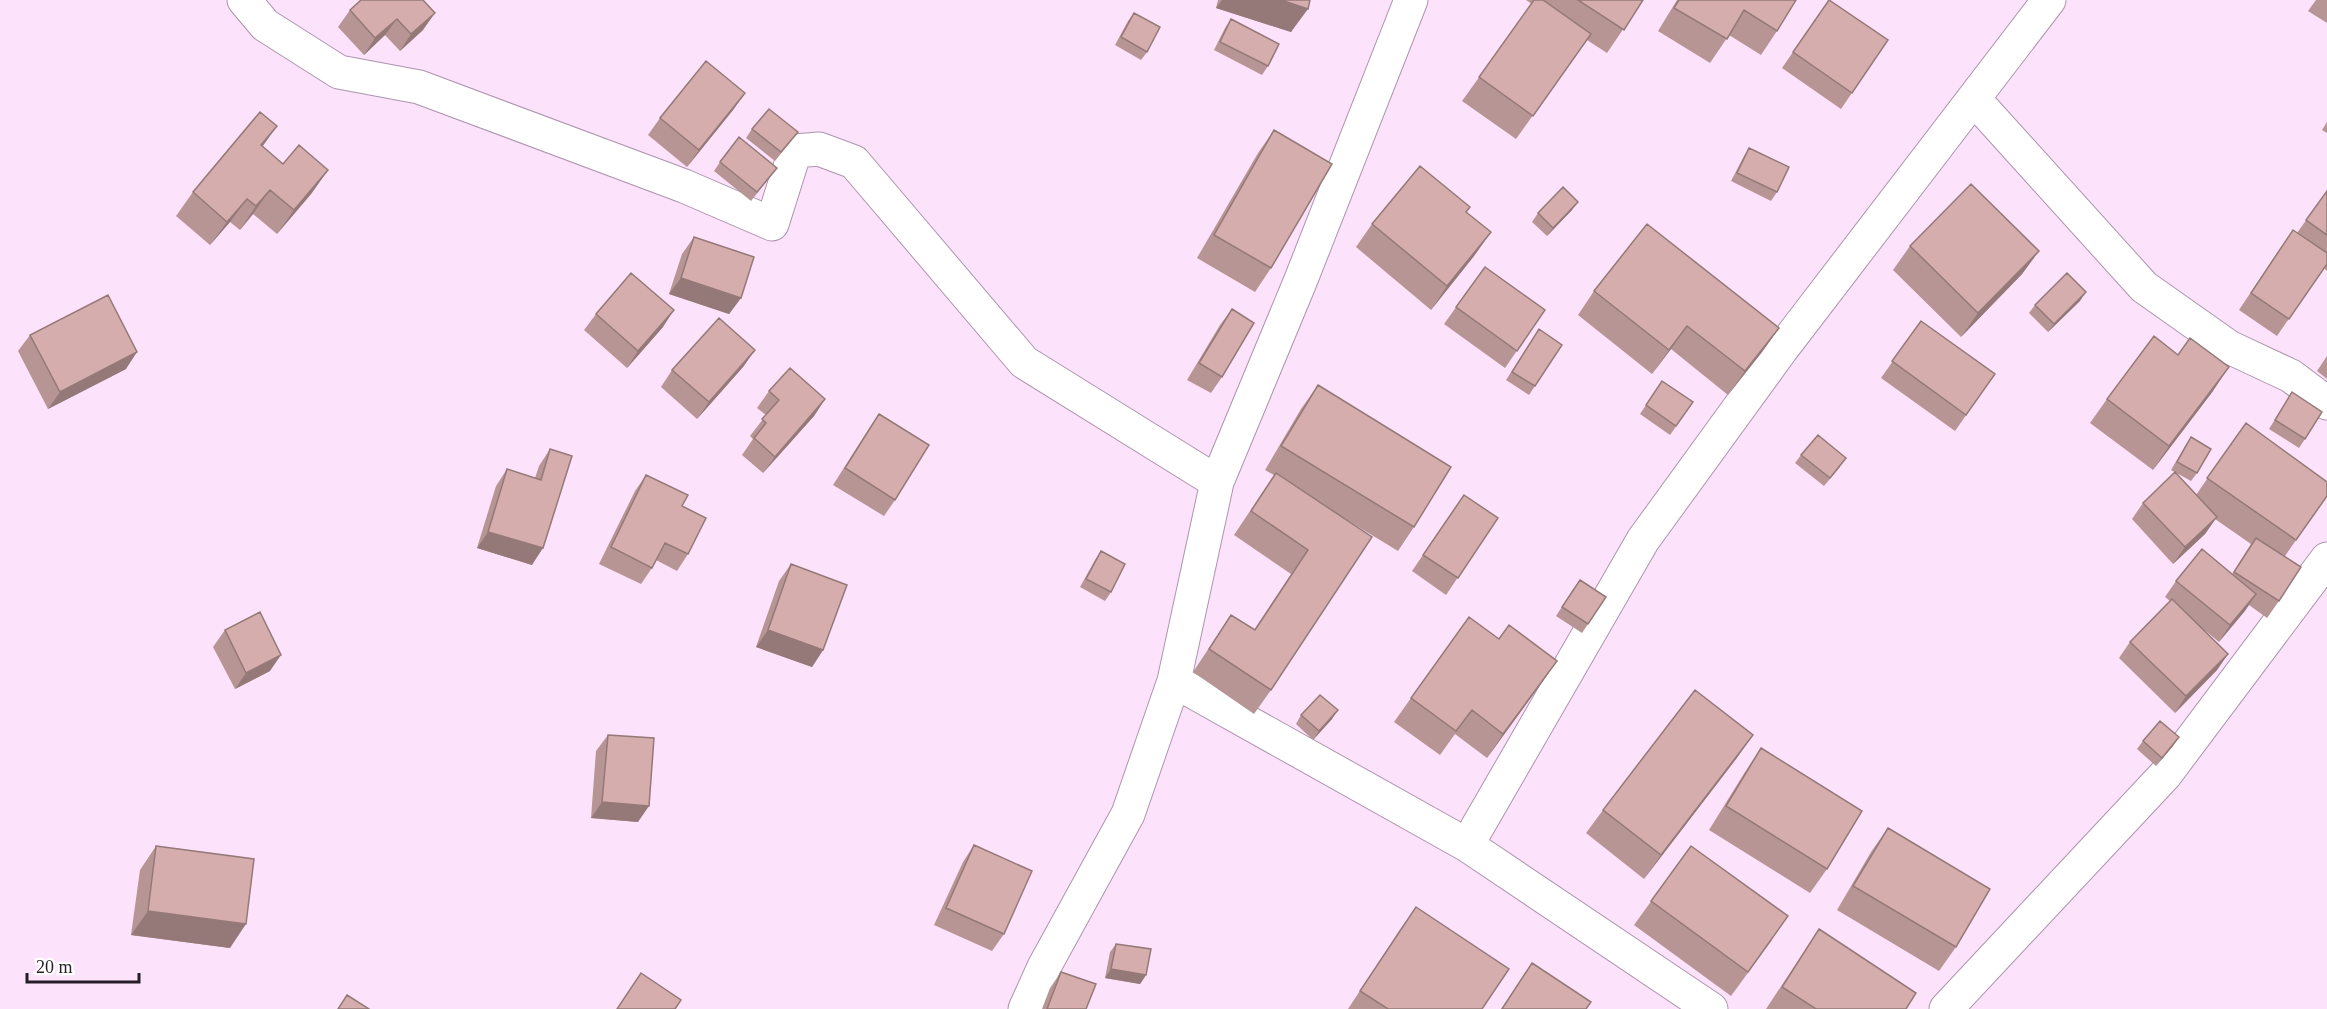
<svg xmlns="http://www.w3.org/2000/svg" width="2327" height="1009" viewBox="0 0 2327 1009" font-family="Georgia,serif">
	<rect width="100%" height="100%" fill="#fde2fc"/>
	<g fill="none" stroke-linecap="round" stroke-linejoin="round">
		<defs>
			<path id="minor" d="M244,0L265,25L339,72L419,87L684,186L772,224L795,151L819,149L854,162L1024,362L1217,482
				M1974,99L2144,287L2229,347L2291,376L2327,403
				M1174,681L1467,845L1711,1009
				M1467,845L1643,540L1781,350L2049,0
				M1025,1009L1044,967L1128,814L1174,681L1217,482L1300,282L1411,0
				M1946,1009L2165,775L2327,559"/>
		</defs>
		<use href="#minor" stroke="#ad94ad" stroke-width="35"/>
		<use href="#minor" stroke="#fff" stroke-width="33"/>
	</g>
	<path fill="#b69594" d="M361,0L423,30L400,51L385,35L364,55L338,27L350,10Z
		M1218,0H1310L1291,32L1216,8Z
		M1526,0H1643L1607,53L1587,40L1516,139L1462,101L1532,4Z
		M1677,0H1796L1777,31L1761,55L1729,35L1710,63L1658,31Z
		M1829,0L1888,40L1841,109L1782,68Z
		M2316,0H2327V23L2308,11Z
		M1134,13L1147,52L1141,60L1115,45L1128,21Z
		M1231,19L1268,66L1262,75L1214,50L1225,28Z
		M745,93L733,110L687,167L648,135L660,118Z
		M2327,122V133L2322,130Z
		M752,129L792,140L775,161L746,138Z
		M1274,130L1271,268L1255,292L1197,258L1258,153Z
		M262,147L283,164L328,170L311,194L277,234L253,214L240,230L230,222L210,245L176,216L193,192Z
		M1749,148L1777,192L1771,201L1731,181L1744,156Z
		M720,162L777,168L751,201L714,171Z
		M2327,191V271L2324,268L2277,336L2239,310L2281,247L2297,233Z
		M1572,210L1547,236L1532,222L1538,213Z
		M1466,212L1491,232L1474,256L1431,310L1356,247L1372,224Z
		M694,237L741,298L729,314L669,294L682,254Z
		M1910,246L2039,251L2022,274L1961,337L1893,270Z
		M1485,267L1545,310L1505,368L1444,324Z
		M1594,291L1779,328L1762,352L1728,395L1671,349L1652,374L1578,315Z
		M2080,301L2048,332L2029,313L2035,305Z
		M1232,309L1222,377L1211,393L1187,380L1220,325Z
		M596,314L663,327L627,368L584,330Z
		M1921,321L1995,374L1955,431L1881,378Z
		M1539,329L1535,386L1529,395L1506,380Z
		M30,335L126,369L48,409L18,351Z
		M755,350L743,367L697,419L661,387L672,370Z
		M2327,356V379L2317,371Z
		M1662,381L1693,402L1670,435L1640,414Z
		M1318,385L1414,527L1398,551L1334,512L1271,690L1254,714L1193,672L1231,615L1254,630L1291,574L1234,535L1274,475L1265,470L1301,409Z
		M769,391L825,399L814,416L763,473L742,455L753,439L750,436L766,415L757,408Z
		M2213,391L2153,470L2090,423L2107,399Z
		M2292,392L2305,439L2299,448L2269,429Z
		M879,414L895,500L884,516L833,485L868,430Z
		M2246,423L2327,496L2285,556L2279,601L2267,618L2249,605L2219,642L2202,628L2228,654L2217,670L2175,713L2119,658L2130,642L2170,601L2165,597L2176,581L2232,574L2251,544L2215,519L2205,534L2173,564L2132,519L2143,503L2196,495Z
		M2191,437L2197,473L2191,481L2171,470L2185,446Z
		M550,449L532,565L477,548L496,486L507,469L535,478L539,466Z
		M1801,455L1840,467L1824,486L1795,463Z
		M646,475L682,506L688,554L677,571L656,560L652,568L641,584L599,564L635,491Z
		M1464,495L1498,518L1446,595L1412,571Z
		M1101,551L1111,592L1105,601L1080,587L1095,560Z
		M791,564L823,650L812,667L756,647L779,581Z
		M1574,588L1606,597L1582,633L1556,616Z
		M225,630L270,671L235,689L213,647Z
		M1499,639L1557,661L1487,758L1455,734L1440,755L1394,722L1411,698Z
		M1301,715L1332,719L1313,740L1296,724Z
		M608,735L638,822L591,818L596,751Z
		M1753,735L1736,759L1644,879L1586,833L1603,810Z
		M2143,741L2173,746L2156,766L2137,749Z
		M1761,748L1827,869L1810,893L1709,830L1745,772Z
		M1888,828L1956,947L1939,971L1837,910L1871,852Z
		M974,845L1004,934L992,951L934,925L963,862Z
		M156,846L230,948L131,935L140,870Z
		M1691,846L1772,940L1731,996L1634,925Z
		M1416,907L1482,1009H1348L1399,931Z
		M1819,929L1906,1009H1766Z
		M1116,944L1146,975L1140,984L1105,978L1110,952Z
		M1532,963L1586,1009H1501Z
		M1061,972L1086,1009H1042L1050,988Z"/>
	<path fill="#947978" d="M1222,0H1281L1308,9L1291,32L1216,8Z
		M435,13L423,30L400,51L411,34Z
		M397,19L385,35L364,55L375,38Z
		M745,93L733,110L687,167L699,150Z
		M277,126L260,150L261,145Z
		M328,170L311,194L277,234L294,210Z
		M270,190L253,214L240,230L256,206Z
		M247,199L230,222L210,245L227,222Z
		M1578,202L1572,210L1547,236L1553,228Z
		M1491,232L1474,256L1431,310L1447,286Z
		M2039,251L2022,274L1961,337L1978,313Z
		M681,278L741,298L729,314L669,294Z
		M2086,292L2080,301L2048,332L2054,324Z
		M674,310L663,327L627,368L638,351Z
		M1687,326L1671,349L1652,374L1669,350Z
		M1779,328L1762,352L1728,395L1745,371Z
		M755,350L743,367L697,419L709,402Z
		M137,352L126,369L48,409L60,392Z
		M2229,367L2213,391L2153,470L2169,446Z
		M825,399L814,416L763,473L775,457Z
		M2217,517L2205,534L2173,564L2185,547Z
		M488,532L543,548L532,565L477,548Z
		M2256,594L2245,611L2219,642L2230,625Z
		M768,630L823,650L812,667L756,647Z
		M2228,654L2217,670L2175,713L2186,696Z
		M281,655L270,671L235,689L246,673Z
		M1557,661L1541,684L1487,758L1503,734Z
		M1338,710L1332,719L1313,740L1319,731Z
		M1753,735L1736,759L1644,879L1661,855Z
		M2179,737L2173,746L2156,766L2162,758Z
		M602,802L649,806L638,822L591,818Z
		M148,911L246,924L230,948L131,935Z
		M1111,969L1146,975L1140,984L1105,978Z"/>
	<path fill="#d4adac" stroke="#947978" stroke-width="1.5" d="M361,0H423L435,13L411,34L397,19L375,38L350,10Z
		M1281,0H1310L1308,9Z
		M1534,0H1543L1591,34L1533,116L1479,77Z
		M1578,0H1643L1624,30Z
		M1679,0H1796L1777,31L1744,10L1727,39L1674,8Z
		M1829,0L1888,40L1852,93L1793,52Z
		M1134,13L1160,27L1147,52L1121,37Z
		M1231,19L1279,44L1268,66L1220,42Z
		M706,61L745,93L699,150L660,118Z
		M769,109L798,132L781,152L752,129Z
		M260,112L277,126L261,145L283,164L299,145L328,170L294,210L270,190L256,206L247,199L227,222L193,192Z
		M1274,130L1332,164L1271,268L1214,235Z
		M739,137L777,168L757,192L720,162Z
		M1749,148L1789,167L1777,192L1737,173Z
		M1420,166L1470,207L1466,212L1491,232L1447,286L1372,224Z
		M1971,184L2039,251L1978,313L1910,246Z
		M1563,187L1578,202L1553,228L1538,213Z
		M2327,191V235L2306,220Z
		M1647,224L1779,328L1745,371L1687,326L1669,350L1594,291Z
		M2293,230L2327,253V264L2289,319L2251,293Z
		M694,237L754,257L741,298L681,278Z
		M1485,267L1545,310L1517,351L1456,307Z
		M631,273L674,310L638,351L596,314Z
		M2067,273L2086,292L2054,324L2035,305Z
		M108,295L137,352L60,392L30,335Z
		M1232,309L1254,323L1222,377L1199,363Z
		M719,318L755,350L709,402L672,370Z
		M1921,321L1995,374L1966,415L1892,361Z
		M1539,329L1562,345L1535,386L1512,372Z
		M2154,336L2178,355L2190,338L2229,367L2169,446L2107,399Z
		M790,368L825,399L775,457L754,438L766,423L762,419L779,400L769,391Z
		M1662,381L1693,402L1676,426L1646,405Z
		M1318,385L1451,467L1414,527L1281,446Z
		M2292,392L2322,412L2305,439L2275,420Z
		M879,414L929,445L895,500L845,468Z
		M2246,423L2327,482V496L2296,540L2207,478Z
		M1818,435L1846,458L1830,478L1801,455Z
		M2191,437L2211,449L2197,473L2177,462Z
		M550,449L572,456L543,548L488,532L507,469L541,480Z
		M2175,472L2217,517L2185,547L2143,503Z
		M1276,473L1372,537L1271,690L1209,649L1231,615L1255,630L1308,550L1251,511Z
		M646,475L688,495L682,506L706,518L688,554L665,543L652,568L611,547Z
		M1464,495L1498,518L1458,578L1423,555Z
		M2256,538L2301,567L2279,601L2234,572Z
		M2202,549L2256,594L2230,625L2176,581Z
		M1101,551L1125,564L1111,592L1086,579Z
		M791,564L847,585L823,650L768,630Z
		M1580,580L1606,597L1588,624L1562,607Z
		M2172,599L2228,654L2186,696L2130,642Z
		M260,612L281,655L246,673L225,630Z
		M1469,617L1499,639L1509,625L1557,661L1503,734L1472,710L1456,731L1411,698Z
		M1695,690L1753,735L1661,855L1603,810Z
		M1320,695L1338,710L1319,731L1301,715Z
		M2160,721L2179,737L2162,758L2143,741Z
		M608,735L654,738L649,806L602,802Z
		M1761,748L1862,811L1827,869L1726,806Z
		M1888,828L1990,889L1956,947L1853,886Z
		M974,845L1032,871L1004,934L946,908Z
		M156,846L254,859L246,924L148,911Z
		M1691,846L1788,916L1748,972L1651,901Z
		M1416,907L1509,969L1482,1009H1388L1360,991Z
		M1819,929L1916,993L1906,1009H1816L1782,987Z
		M1116,944L1151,949L1146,975L1111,969Z
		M1532,963L1591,1002L1586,1009H1502Z
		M1061,972L1096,984L1086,1009H1047Z
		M641,973L681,1000L675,1009H617Z
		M347,995L369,1009H338Z"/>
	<path d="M27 973v9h112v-9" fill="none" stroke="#271d26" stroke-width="3"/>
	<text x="36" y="973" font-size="18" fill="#271d26" stroke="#ffffff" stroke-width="4.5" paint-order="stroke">20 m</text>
</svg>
